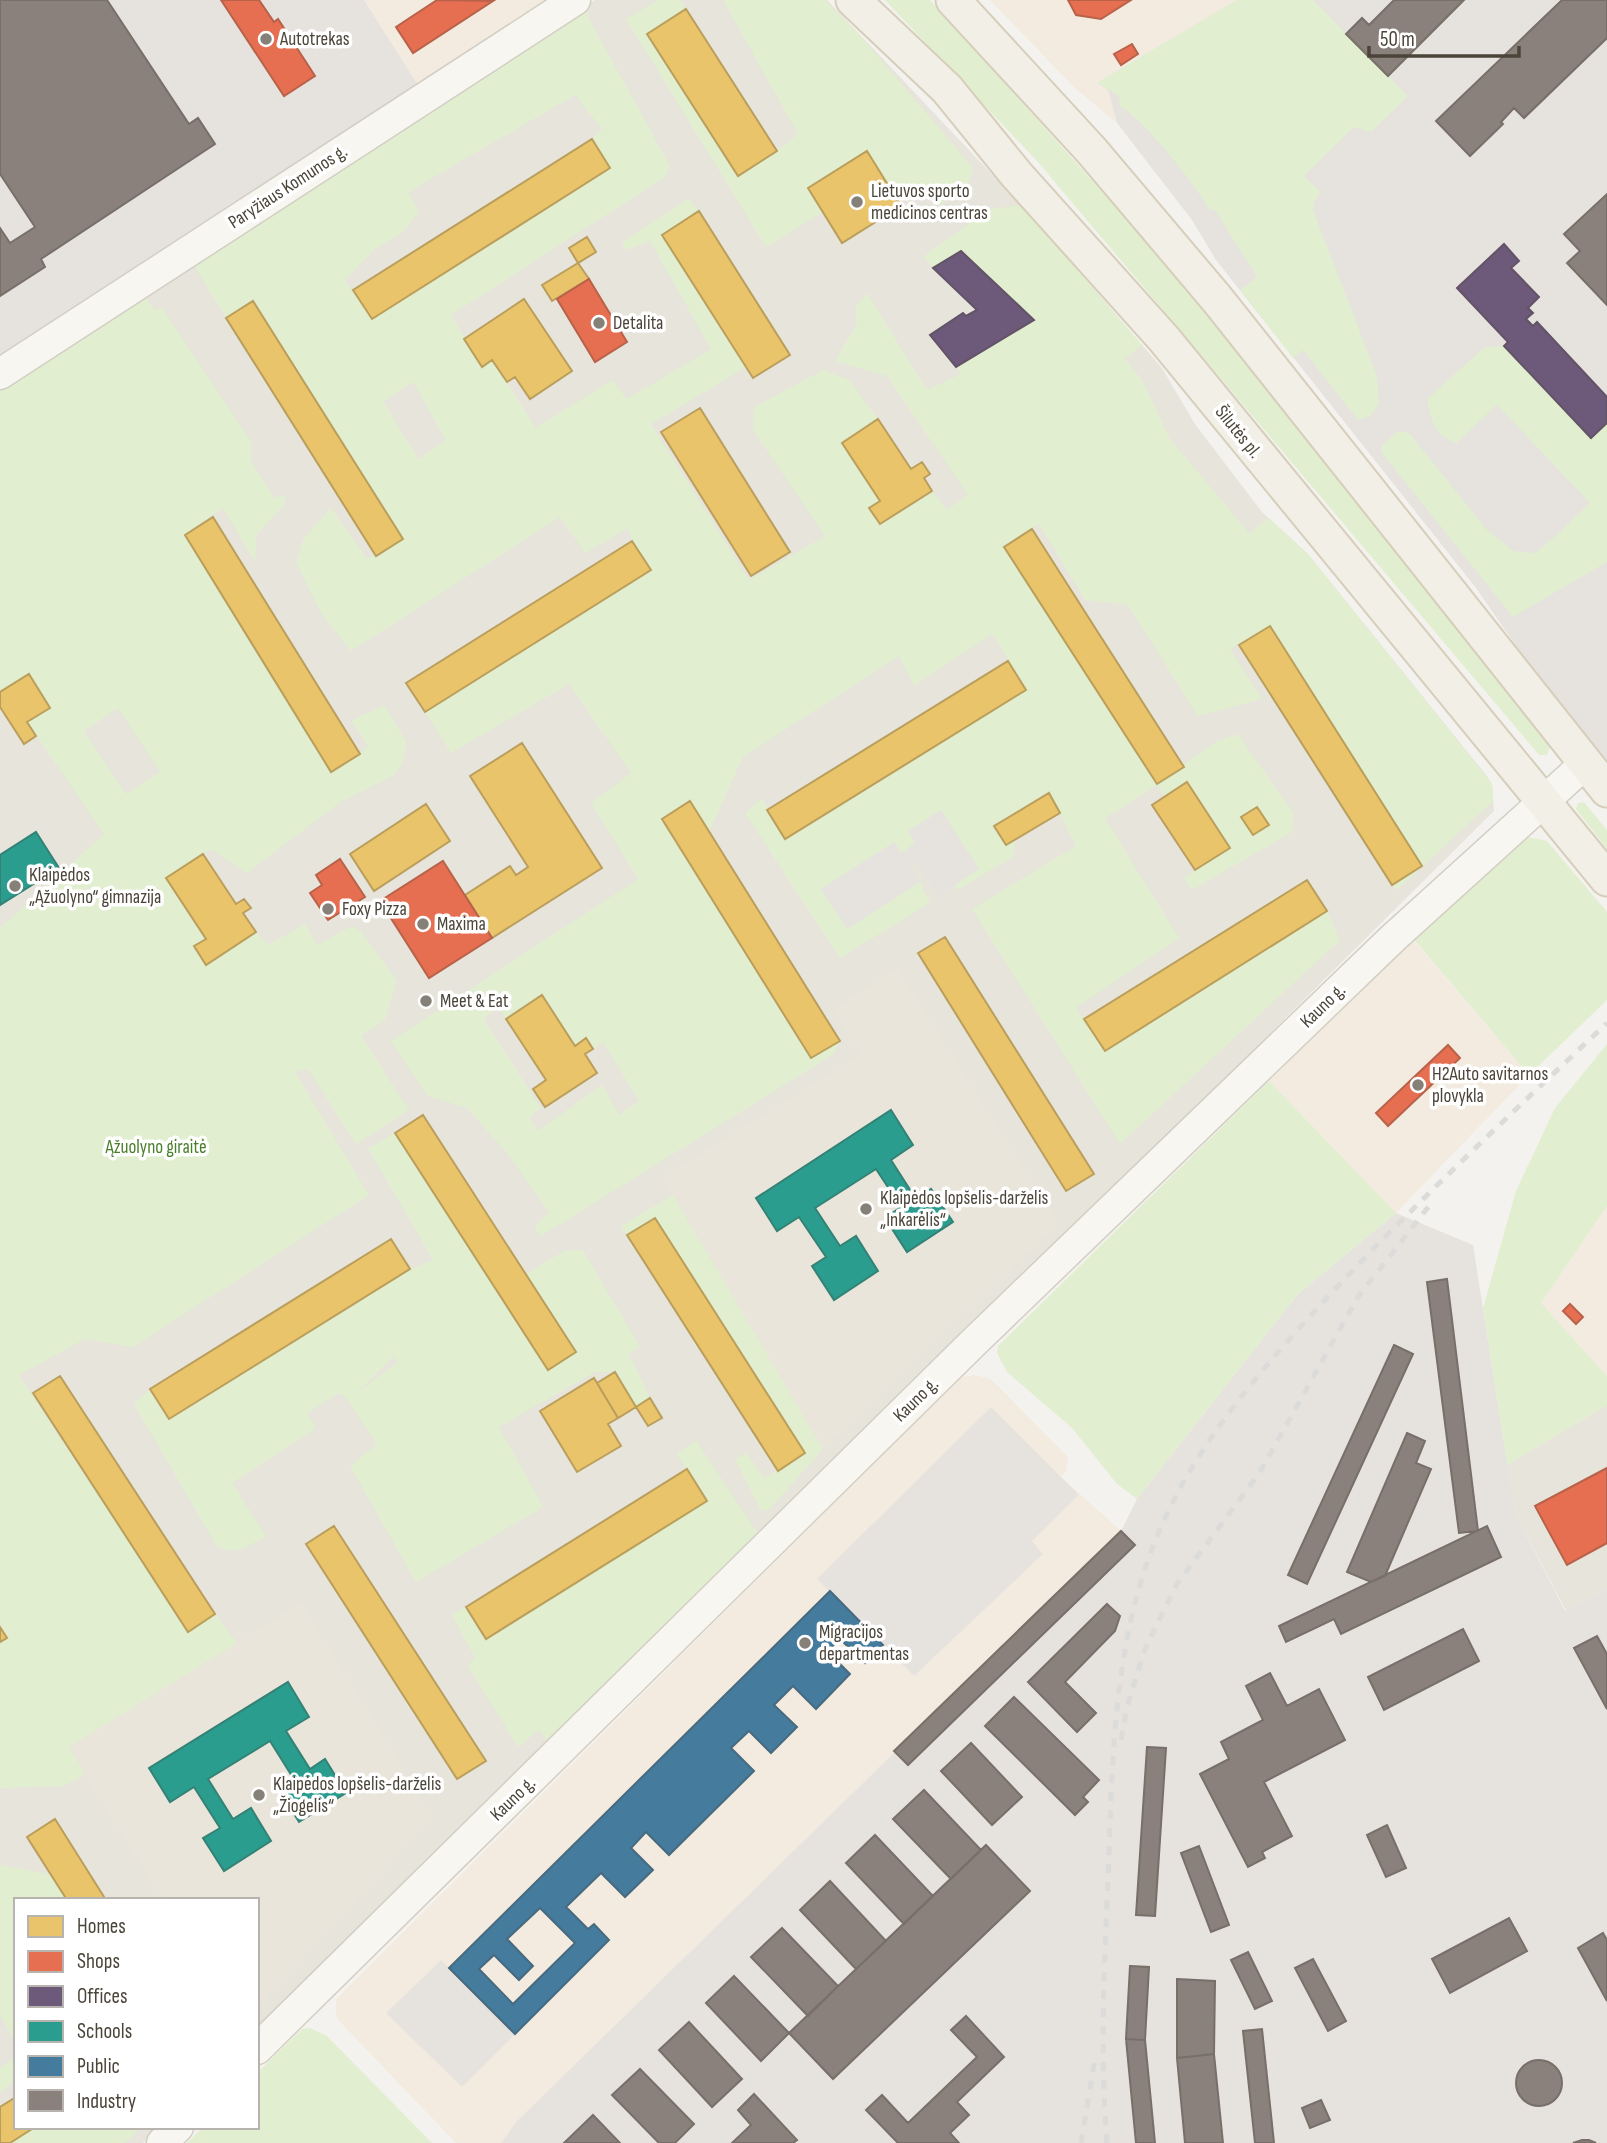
<svg xmlns="http://www.w3.org/2000/svg" width="1607" height="2143" viewBox="0 0 1607 2143" font-family="'Sofia Sans Condensed',sans-serif">
	<rect width="100%" height="100%" fill="#f4f2ee"/>
	<path fill="#e7e4dc" d="M595,0H827L1021,205L1162,368L1195,424L1262,512L1308,554L1486,775L1492,784L1494,811L783,1517L257,2031V1900H16V2127H159L143,2143H0V387Z
		M1607,1405V1589L1566,1611L1515,1513L1507,1465Z"/>
	<path fill="#f3ebdf" d="M364,0H556L420,88Z
		M990,0H1237L1097,83L1108,90L1117,123L1075,88Z
		M1411,937L1529,1075L1396,1213L1269,1081Z
		M1607,1206V1376L1541,1303Z
		M975,1375L991,1379L1068,1457L1067,1470L1061,1477L1121,1531L516,2122L501,2143H456L339,2021L336,2016V1999L961,1377Z"/>
	<path fill="#e6e2de" d="M0,0H364L420,88L0,362Z
		M1237,0H1607V773L1588,750L1476,588L1216,260L1192,220L1117,123L1108,90L1097,83Z
		M1396,1213L1473,1245L1515,1513L1565,1611L1607,1589V2143H501L516,2122L1121,1531L1137,1499L1297,1295Z"/>
	<path fill="#eae5da" d="M897,968L1058,1223L823,1449L663,1177L860,1055L834,1009Z
		M301,1603L433,1816L257,2008V1900H163L68,1747Z"/>
	<path fill="#e1eecf" fill-rule="evenodd" d="M658,0H680L686,9L647,34L738,176L777,151L798,134L723,0H825L858,33L973,168L969,182L939,206L916,186L895,197L866,151L808,188L823,212L766,247L626,19Z
		M885,0H930L1210,312L1550,747L1547,755H1539L1037,161Z
		M1237,0H1313L1408,96L1371,132L1354,127L1304,176L1321,192L1314,202L1313,210L1377,376L1379,404L1370,416L1358,420L1303,350L1293,358L1240,290L1257,277L1215,210H1210C1191,180 1148,124 1120,106L1119,96L1097,83Z
		M586,5L589,19L670,166L665,177L451,315L482,366L492,360L536,428L612,380L627,399L711,349L650,241L626,250L622,242L689,199L699,211L662,235L746,367L651,424L749,580L825,536L753,430L754,407L823,370L849,380L878,419L842,443L880,501L869,508L880,524L932,491L947,510L968,495L887,376L835,361L857,324L855,308L867,293L927,390L961,374L956,367L1034,320L961,251L933,268L924,256L989,209L1021,205L1142,345L1125,359L1142,380L1170,439L1249,533L1269,518L1308,554L1492,784L1493,801L1397,890L1392,885L1422,866L1270,626L1230,649L1262,699L1198,716L1128,605L1085,600L1039,524L1005,546L1156,784L1217,741L1238,734L1293,813L1292,832L1192,890L1184,878L1229,847L1165,797L1157,785L1105,818L1179,938L1076,1008L1104,1051L1327,911L1340,940L1120,1144L972,909L1076,846L1049,793L994,825L1006,845L1016,839L1014,856L958,890L955,885L979,869L908,831L916,843L901,853L894,842L847,929L920,882L930,903L840,958L745,813L762,798L785,838L1026,690L993,634L914,685L899,656L743,757L709,832L690,801L662,819L811,1058L840,1041L834,1054L541,1236L534,1227L549,1212L507,1153L467,1108L428,1096L391,1041L638,879L591,803L631,773L569,684L451,753L425,712L651,570L632,541L628,528L585,553L560,517L351,651L321,613L296,562L304,538L331,508L367,559L403,538L253,301L226,318L192,262ZM575,95L602,129L592,139L610,168L372,319L345,280L376,248L403,232L419,212L408,192ZM413,382L446,440L418,459L383,401ZM542,995L575,1046L586,1039L593,1049L603,1042L639,1101L619,1115L602,1085L538,1131L529,1117L541,1108L484,1020L497,1005L506,1019Z
		M143,294L155,311L161,307L251,441V461L274,498L285,495L284,505L257,534L255,562L223,508L185,535L331,772L360,754L368,745L351,721L384,705L407,743L402,765L392,776L342,801L247,873L211,849L166,878L206,939L194,946L206,965L256,932L268,945L305,924L317,945L352,926L361,931L397,981L385,1020L361,1036L409,1110L356,1144L308,1069L295,1072L369,1195L133,1347L85,1339L19,1375L188,1631L215,1614L237,1643L69,1747L85,1774L64,1786L0,1788V1642L6,1638L0,1627V928L104,834L27,722L50,707L29,674L0,692V387ZM118,708L160,772L126,794L84,731Z
		M1504,346L1590,438L1607,423V562L1513,617L1382,453V445L1398,431L1409,433L1487,530L1513,551L1536,553L1590,503L1497,405L1457,443C1434,435 1431,422 1427,399L1485,347Z
		M1584,802L1607,830V849L1576,809L1578,803Z
		M1524,836L1547,841L1607,912V1000L1529,1075L1412,937Z
		M1607,1044V1206L1541,1303L1607,1376V1405L1507,1465L1483,1308L1516,1191L1555,1108Z
		M1269,1081L1396,1213L1297,1295L1137,1499L1117,1484L1072,1428L1007,1372L997,1353L998,1346Z
		M395,1133L547,1369L576,1351L526,1274L564,1251L583,1250L640,1347L629,1354L650,1398L636,1407L615,1372H595L499,1427L543,1507L416,1582L350,1466L377,1444L348,1400L339,1393L307,1413L316,1428L232,1483L266,1536C248,1546 236,1557 216,1545L134,1404L150,1389L169,1419L410,1269L433,1260L368,1148ZM389,1339L397,1363L355,1394L394,1357Z
		M673,1195L823,1449L770,1509L761,1511L735,1459L747,1453L764,1478L805,1452L655,1218L627,1235L621,1226Z
		M696,1440L761,1538L549,1744L539,1730L518,1747L468,1666L475,1658L452,1615L466,1607L486,1639L707,1501L677,1454Z
		M0,1865L50,1874L67,1900H16V2043L0,2015Z
		M310,2028L327,2036L432,2143H187L203,2127H257V2073L302,2029Z
		M16,2057V2081L0,2092V2068Z
		M35,2127H142L125,2143H10Z"/>
	<path fill="#e6e3df" d="M1497,405L1590,503L1550,541L1457,443Z
		M941,810L979,869L938,896L914,859L908,864L920,882L847,929L821,889L894,842L901,853L915,844L908,831Z
		M991,1407L1079,1495L1032,1541L1043,1554L914,1676L817,1579Z
		M441,1960L515,2034L462,2087L386,2013Z"/>
	<path fill="#e9c46a" stroke="#ba9e5b" stroke-width="2" d="M686,9L777,151L738,176L647,34Z
		M592,139L610,168L372,319L353,290Z
		M867,151L901,206L842,243L808,188Z
		M699,211L790,355L753,378L662,235Z
		M587,237L596,252L578,263L569,248Z
		M578,263L589,279L552,301L542,285Z
		M524,299L572,371L530,399L515,377L507,382L492,360L482,367L464,339Z
		M253,301L403,539L376,556L226,318Z
		M700,408L790,552L751,576L661,432Z
		M878,419L911,469L922,462L930,474L924,478L932,491L880,524L869,508L880,501L842,443Z
		M213,517L360,754L331,772L185,535Z
		M1032,529L1184,767L1157,784L1004,547Z
		M632,541L651,570L425,712L406,683Z
		M1270,626L1422,866L1392,885L1239,645Z
		M1008,661L1026,690L785,839L767,810Z
		M29,674L50,708L27,722L36,736L24,744L0,707V692Z
		M522,743L602,868L492,938L465,895L510,866L516,875L528,867L470,776Z
		M1187,782L1230,848L1195,870L1152,805Z
		M1049,793L1060,813L1006,845L994,826Z
		M690,801L840,1041L811,1058L662,819Z
		M426,804L450,841L374,891L350,854Z
		M1257,807L1269,825L1253,835L1241,817Z
		M203,854L236,904L244,899L251,908L243,913L256,932L206,965L194,946L206,939L166,878Z
		M1307,880L1327,911L1105,1051L1084,1019Z
		M945,937L1094,1174L1066,1191L918,953Z
		M542,995L575,1046L586,1038L593,1049L585,1054L597,1073L545,1107L533,1089L546,1080L506,1019Z
		M423,1115L576,1352L548,1370L395,1133Z
		M655,1218L805,1453L778,1471L627,1235Z
		M391,1239L410,1269L169,1419L150,1389Z
		M615,1372L636,1407L618,1418L597,1383Z
		M60,1376L215,1614L188,1632L33,1393Z
		M594,1378L618,1418L608,1424L621,1446L577,1472L540,1411Z
		M650,1398L662,1418L648,1426L636,1407Z
		M687,1469L707,1501L486,1639L466,1607Z
		M334,1526L486,1761L457,1779L306,1544Z
		M0,1627L7,1638L0,1642Z
		M55,1819L106,1900H67L27,1837Z
		M16,2097V2127H35L10,2143H0V2107Z"/>
	<path fill="#e76f51" stroke="#b8624a" stroke-width="2" d="M221,0H259L274,22L278,19L315,76L284,96Z
		M437,0L493,1L413,53L396,27Z
		M1068,0H1131L1101,19L1076,15Z
		M1132,44L1138,54L1121,65L1114,54Z
		M589,279L627,342L595,362L557,299Z
		M340,859L365,897L328,920L310,893L322,885L316,875Z
		M443,861L492,938L429,978L380,901Z
		M1448,1045L1460,1058L1388,1126L1376,1113Z
		M1570,1304L1583,1317L1576,1324L1563,1311Z
		M1607,1468V1543L1567,1565L1535,1506Z"/>
	<path fill="#6d597a" stroke="#635366" stroke-width="2" d="M1504,244L1519,261L1511,268L1539,297L1528,308L1533,313L1526,319L1533,326L1537,322L1607,397V423L1591,438L1504,346L1508,342L1457,288Z
		M961,251L1034,320L956,367L930,335L963,313L966,316L977,310L933,268Z"/>
	<path fill="#2a9d8f" stroke="#348275" stroke-width="2" d="M36,832L59,868L0,905V855Z
		M891,1110L913,1145L891,1160L916,1199L931,1189L953,1222L907,1252L885,1218L901,1207L876,1169L815,1208L840,1246L856,1236L878,1271L834,1300L812,1266L826,1257L799,1217L777,1231L756,1198Z
		M288,1682L309,1717L286,1731L310,1769L325,1759L346,1793L299,1822L279,1790L295,1781L270,1741L208,1779L233,1819L251,1808L271,1841L224,1871L203,1838L220,1828L194,1787L170,1802L149,1768Z"/>
	<path fill="#457b9d" stroke="#476a7f" stroke-width="2" fill-rule="evenodd" d="M830,1591L883,1645L865,1663L840,1639L827,1651L850,1674L816,1709L793,1686L774,1705L797,1727L771,1753L749,1731L731,1748L754,1771L669,1855L646,1832L631,1848L653,1870L625,1897L601,1873L566,1907L588,1929L594,1924L609,1940L515,2034L449,1968ZM540,1908L575,1943L513,2004L479,1969L494,1955L519,1980L533,1966L507,1939Z"/>
	<path fill="#8a817c" stroke="#776f68" stroke-width="2" d="M0,0H107L189,124L198,118L215,144L41,259L45,267L0,296V228L10,243L35,227L0,174Z
		M1394,0H1464L1388,76L1346,34L1362,18L1369,25Z
		M1562,0H1607V38L1524,118L1514,108L1501,122L1503,124L1470,156L1436,121Z
		M1607,194V305L1567,263L1580,251L1564,234Z
		M1447,1279L1478,1531L1459,1533L1427,1282Z
		M1394,1345L1413,1354L1307,1584L1288,1575Z
		M1407,1433L1425,1441L1416,1463L1431,1469L1385,1576L1371,1582L1347,1572Z
		M1487,1526L1501,1557L1341,1634L1334,1619L1286,1642L1279,1626Z
		M1121,1531L1135,1545L908,1765L894,1751Z
		M1107,1604L1120,1616L1115,1631L1065,1682L1096,1713L1077,1732L1028,1682Z
		M1463,1629L1479,1661L1384,1710L1368,1677Z
		M1597,1636L1607,1654V1709L1574,1648Z
		M1270,1673L1287,1706L1319,1689L1345,1740L1264,1782L1292,1836L1262,1852L1265,1858L1248,1867L1200,1774L1229,1759L1221,1742L1263,1720L1246,1686Z
		M1014,1697L1099,1780L1083,1797L1088,1802L1075,1815L985,1726Z
		M971,1743L1022,1797L992,1825L941,1771Z
		M1147,1747L1166,1748L1155,1916L1136,1915Z
		M924,1790L981,1850L951,1879L893,1819Z
		M1387,1825L1406,1868L1386,1877L1367,1835Z
		M875,1835L933,1896L904,1924L846,1863Z
		M986,1845L1030,1891L833,2079L789,2033Z
		M1199,1846L1229,1925L1211,1932L1181,1853Z
		M830,1881L886,1941L856,1969L800,1910Z
		M1509,1918L1527,1951L1450,1993L1432,1959Z
		M782,1928L838,1986L808,2016L751,1957Z
		M1603,1933L1607,1940V2001L1578,1948Z
		M1248,1952L1272,2001L1255,2009L1231,1960Z
		M1313,1959L1346,2021L1328,2031L1295,1968Z
		M1130,1966L1149,1967L1145,2040L1126,2039Z
		M734,1976L789,2033L761,2061L706,2003Z
		M1177,1979L1215,1981L1214,2054L1177,2058Z
		M966,2016L1004,2057L957,2102L969,2115L950,2133L959,2143H898L866,2110L882,2095L908,2123L977,2057L951,2030Z
		M689,2022L742,2079L712,2107L659,2050Z
		M1262,2029L1274,2143H1255L1243,2031Z
		M1126,2039L1145,2040L1155,2143H1136Z
		M1214,2054L1223,2143H1185L1177,2058Z
		M1516 2083a23 23 0 1 1 46 0a23 23 0 1 1-46 0Z
		M640,2069L694,2124L675,2143H659L612,2095Z
		M754,2094L797,2140L793,2143H732L751,2125L738,2110Z
		M1321,2100L1330,2120L1310,2128L1302,2108Z
		M593,2115L620,2143H564Z
		M1582,2140H1589L1596,2143H1573Z"/>
	<g fill="none" stroke-linecap="round" stroke-linejoin="round">
		<defs>
			<path id="secondary" d="M0,374L575,0
				M257,2049L970,1346L1392,939L1586,763
				M162,2143L178,2127"/>
			<path id="primary" d="M853,0L947,89L1016,174L1164,339L1607,879
				M953,0L1091,150L1217,299L1607,790"/>
		</defs>
		<use href="#secondary" stroke="#d3cfc5" stroke-width="33"/>
		<use href="#primary" stroke="#d6cebb" stroke-width="37"/>
		<use href="#secondary" stroke="#f7f6f1" stroke-width="30"/>
		<use href="#primary" stroke="#f2efe6" stroke-width="33"/>
		<path stroke="#dbdbda" stroke-width="5" stroke-dasharray="9 9" stroke-linecap="butt" d="M1121,1740L1127,1707L1145,1649L1177,1584L1260,1472L1358,1297L1429,1206
			M1081,2143L1095,2058
			M1107,2143C1100,2056 1104,1969 1108,1882C1113,1749 1112,1614 1177,1494C1214,1424 1270,1360 1323,1302C1413,1205 1511,1114 1607,1023"/>
	</g>
	<g fill="#868178" stroke="#fff" stroke-width="2.5">
		<circle cx="266" cy="39" r="7"/>
		<circle cx="857" cy="202" r="7"/>
		<circle cx="599" cy="323" r="7"/>
		<circle cx="15" cy="886" r="7"/>
		<circle cx="328" cy="909" r="7"/>
		<circle cx="423" cy="924" r="7"/>
		<circle cx="426" cy="1001" r="7"/>
		<circle cx="1418" cy="1085" r="7"/>
		<circle cx="866" cy="1209" r="7"/>
		<circle cx="805" cy="1643" r="7"/>
		<circle cx="259" cy="1795" r="7"/>
	</g>
	<g text-anchor="middle" dominant-baseline="central" stroke-width="7" stroke-linejoin="round" paint-order="stroke">
		<g font-size="19" fill="#4b4439" stroke="#fff" text-anchor="start">
			<text x="280" y="39">Autotrekas</text>
			<text x="871" y="191">Lietuvos sporto<tspan x="871" dy="22">medicinos centras</tspan></text>
			<text x="613" y="323">Detalita</text>
			<text x="29" y="875">Klaipėdos<tspan x="29" dy="22">„Ąžuolyno“ gimnazija</tspan></text>
			<text x="342" y="909">Foxy Pizza</text>
			<text x="437" y="924">Maxima</text>
			<text x="440" y="1001">Meet &amp; Eat</text>
			<text x="1432" y="1074">H2Auto savitarnos<tspan x="1432" dy="22">plovykla</tspan></text>
			<text x="880" y="1198">Klaipėdos lopšelis-darželis<tspan x="880" dy="22">„Inkarėlis“</tspan></text>
			<text x="819" y="1632">Migracijos<tspan x="819" dy="22">departmentas</tspan></text>
			<text x="273" y="1784">Klaipėdos lopšelis-darželis<tspan x="273" dy="22">„Žiogelis“</tspan></text>
		</g>
		<g font-size="19" fill="#4b4439" stroke="#fff">
			<text transform="translate(288 187) rotate(-33)">Paryžiaus Komunos g.</text>
			<text transform="translate(1238 432) rotate(51)">Šilutės pl.</text>
			<text transform="translate(1323 1006) rotate(-44)">Kauno g.</text>
			<text transform="translate(916 1400) rotate(-44)">Kauno g.</text>
			<text transform="translate(513 1799) rotate(-44)">Kauno g.</text>
		</g>
		<g font-size="19" fill="#4a7f2a" stroke="#fff">
			<text x="156" y="1147">Ąžuolyno giraitė</text>
		</g>
	</g>
	<rect x="14" y="1898" width="245" height="231" fill="#ffffff" stroke="#b7b4b0" stroke-width="2"/>
	<rect x="28" y="1916" width="35" height="21" fill="#e9c46a" stroke="#b7b4b0" stroke-width="2"/>
	<text x="77" y="1933" font-size="21" fill="#4b4439">Homes</text>
	<rect x="28" y="1951" width="35" height="21" fill="#e76f51" stroke="#b7b4b0" stroke-width="2"/>
	<text x="77" y="1968" font-size="21" fill="#4b4439">Shops</text>
	<rect x="28" y="1986" width="35" height="21" fill="#6d597a" stroke="#b7b4b0" stroke-width="2"/>
	<text x="77" y="2003" font-size="21" fill="#4b4439">Offices</text>
	<rect x="28" y="2021" width="35" height="21" fill="#2a9d8f" stroke="#b7b4b0" stroke-width="2"/>
	<text x="77" y="2038" font-size="21" fill="#4b4439">Schools</text>
	<rect x="28" y="2056" width="35" height="21" fill="#457b9d" stroke="#b7b4b0" stroke-width="2"/>
	<text x="77" y="2073" font-size="21" fill="#4b4439">Public</text>
	<rect x="28" y="2090" width="35" height="21" fill="#8a817c" stroke="#b7b4b0" stroke-width="2"/>
	<text x="77" y="2108" font-size="21" fill="#4b4439">Industry</text>
	<path d="M1369 46v10h150v-10" fill="none" stroke="#4b4439" stroke-width="3.5"/>
	<text x="1380" y="46" font-size="21" fill="#4b4439" stroke="#ffffff" stroke-width="5" paint-order="stroke">50 m</text>
</svg>
